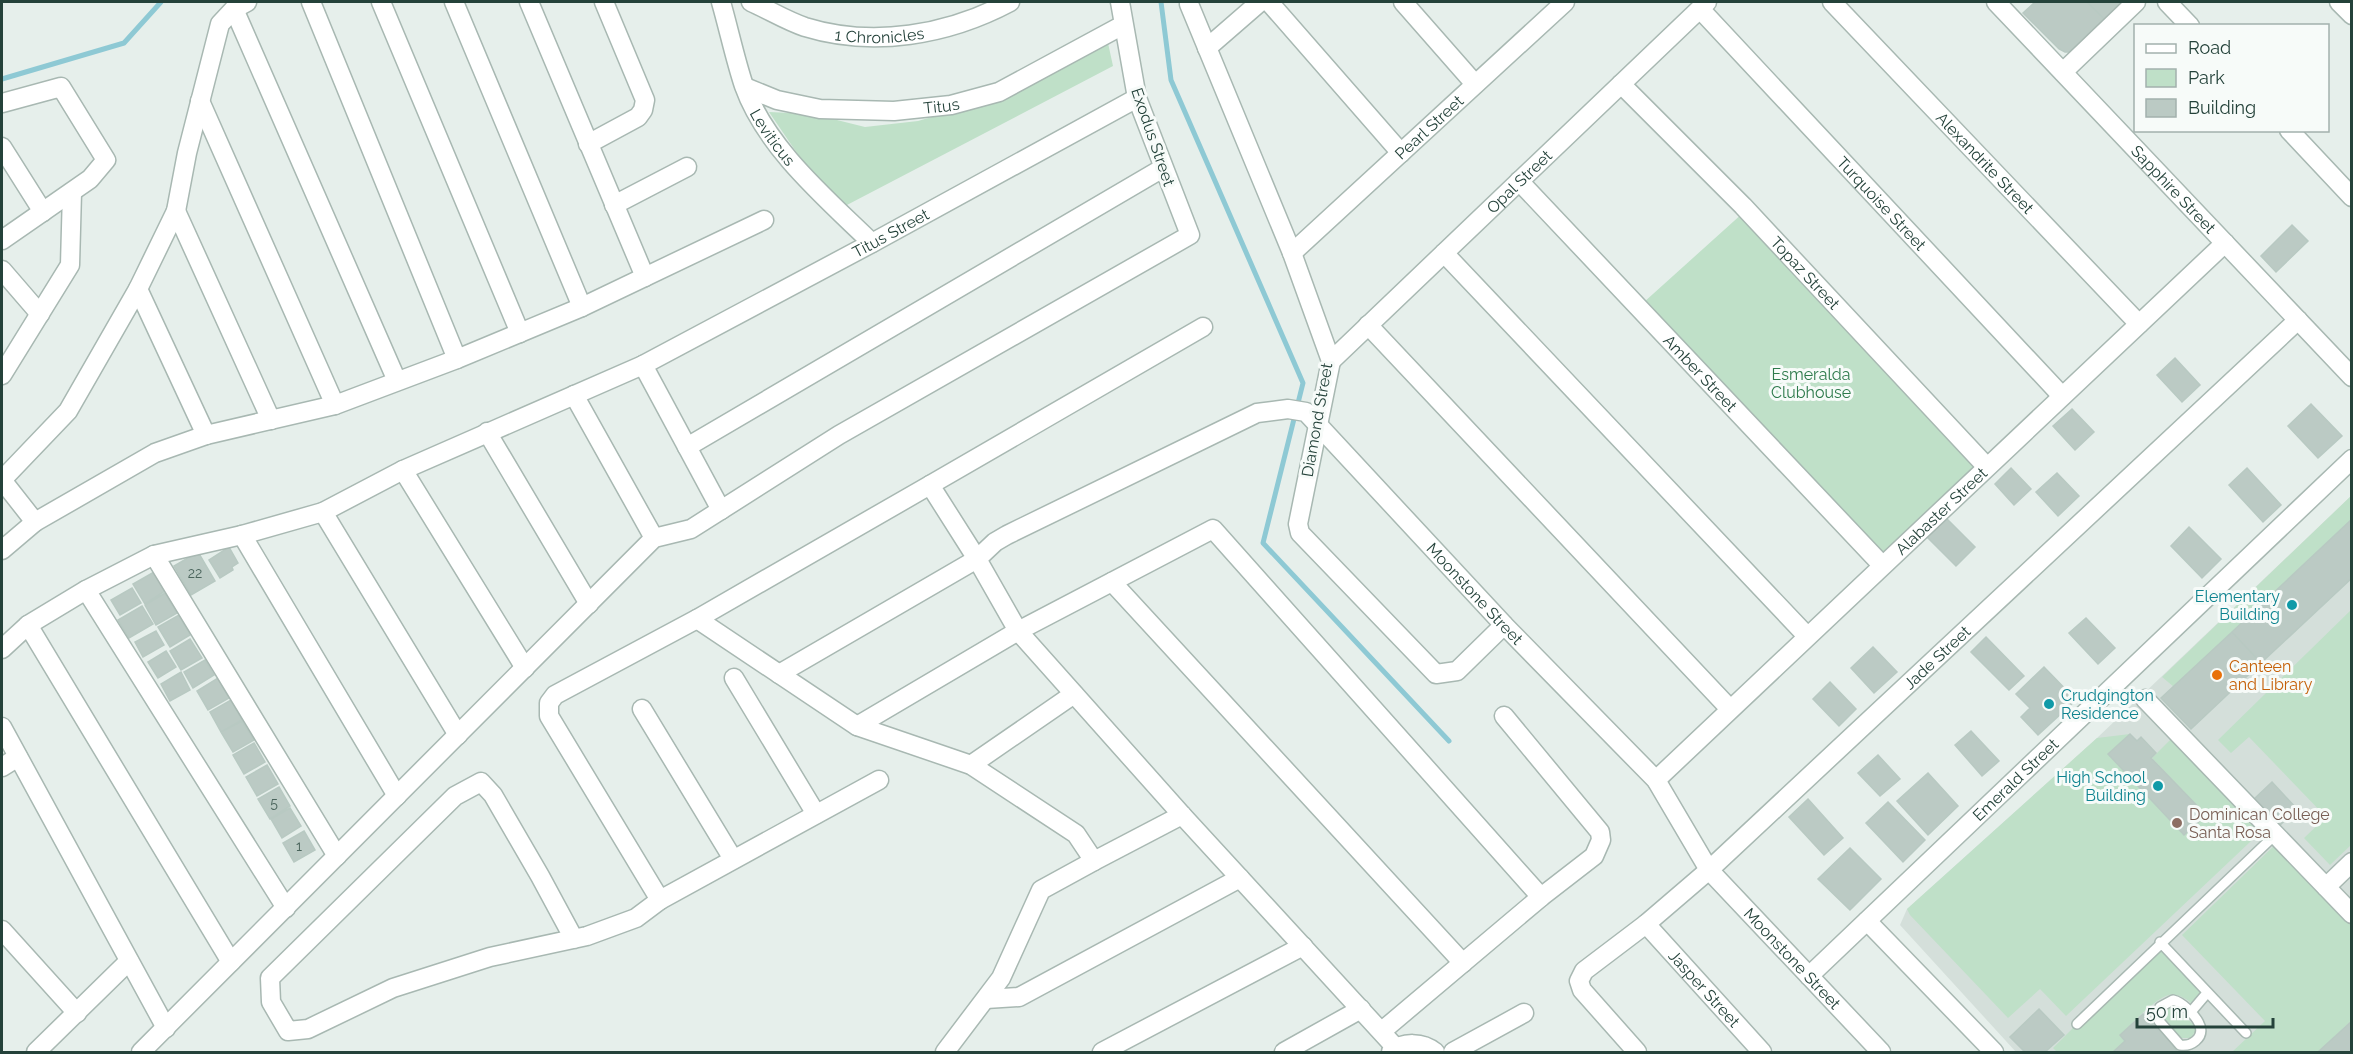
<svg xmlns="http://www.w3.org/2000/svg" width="2353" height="1054" viewBox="0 0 2353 1054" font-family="Raleway,sans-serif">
	<rect width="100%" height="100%" fill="#e6efeb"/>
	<path fill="#d4dfda" d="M2351,496V1052H2016L1900,925L1907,909L2097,738Z"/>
	<path fill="#bfe0c8" d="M1108,43L1113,66L845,206L801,159L769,112L813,114L865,127L918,121L1001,97Z
		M1744,212L1978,463L1881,558L1643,303Z
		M2351,496V520L2174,687L2162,677Z
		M2351,610V845L2330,865L2304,838L2326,817L2249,737L2231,753L2218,740Z
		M2179,731L2268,825L2066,1016L2040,989L2008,1018L1910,915L1907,909L2097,738L2130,734L2108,754L2184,835L2206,815L2152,758Z
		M2280,840L2351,915V1021L2318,1052H2232L2265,1021L2182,935Z
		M2162,939L2177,954L2171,961L2197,987H2208L2191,1003C2185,998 2177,993 2169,995C2155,998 2131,1025 2120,1035L2125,1041L2113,1052H2057L2053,1048Z
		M2174,1006L2194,1025L2196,1030L2191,1038H2181L2164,1020V1010Z"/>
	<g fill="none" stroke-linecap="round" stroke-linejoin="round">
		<path stroke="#8ec9d4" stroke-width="5" d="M1161,2L1171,80L1303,383L1263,543L1449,741
			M2,79L124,43L161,2"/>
	</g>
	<path fill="#bbcac4" stroke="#b8c9c2" stroke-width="1.5" d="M2035,2H2087L2105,20L2071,52H2065L2059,49L2023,13Z
		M2087,2H2125L2105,20Z
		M2292,225L2308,241L2276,272L2261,256Z
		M2175,358L2200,385L2182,402L2157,375Z
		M2311,404L2342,436L2318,458L2288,426Z
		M2072,409L2094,432L2075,450L2053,426Z
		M2011,468L2031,489L2014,505L1995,484Z
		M2247,468L2281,505L2263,522L2229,485Z
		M2057,473L2079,496L2058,516L2036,492Z
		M1945,517L1975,547L1956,566L1926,536Z
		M2352,519V578L2261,663L2232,632Z
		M2189,527L2221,559L2202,578L2171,546Z
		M229,547L238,563L232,567L233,570L220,578L209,560Z
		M198,552L215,581L191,595L174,566Z
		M154,572L165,591L145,604L133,584Z
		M132,588L141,603L120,615L111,600Z
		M165,593L177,613L156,625L145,605Z
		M142,606L153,624L129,638L118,620Z
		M179,615L190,635L170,647L158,627Z
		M2086,618L2115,648L2098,664L2069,633Z
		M156,631L164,645L143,657L135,642Z
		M2232,632L2261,663L2191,729L2161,698Z
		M1986,637L2024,676L2009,690L1971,652Z
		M190,639L202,658L181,670L170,651Z
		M1873,647L1897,672L1874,693L1851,668Z
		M166,651L176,667L158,678L148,662Z
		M205,660L214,675L193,688L184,672Z
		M2044,667L2076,700L2038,735L2021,717L2030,708L2016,694Z
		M181,672L190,690L170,701L161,684Z
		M218,678L229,698L208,710L197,691Z
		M1830,682L1856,709L1839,726L1813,699Z
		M231,700L242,720L221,732L210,712Z
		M242,721L254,740L233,752L221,732Z
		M1971,731L1999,761L1982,776L1955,745Z
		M2130,734L2137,741L2141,737L2156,753L2151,758L2206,815L2184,835L2108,754Z
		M254,743L265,762L244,774L233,755Z
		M1878,755L1900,779L1880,796L1858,773Z
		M267,765L278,784L257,796L246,777Z
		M1928,773L1958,806L1928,835L1897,801Z
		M2272,782L2297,809L2278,827L2253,800Z
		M279,787L290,806L270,819L258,799Z
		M1808,799L1843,838L1824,855L1789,817Z
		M1888,802L1925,840L1903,862L1866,823Z
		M290,808L301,826L282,838L271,819Z
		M304,831L315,850L294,862L283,843Z
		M1850,848L1881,879L1850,910L1818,879Z
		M2039,1009L2064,1035L2045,1052H2025L2010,1037Z
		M2143,1014L2158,1030L2162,1026L2179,1044L2174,1048L2178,1052H2113L2125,1041L2120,1035Z
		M2352,1021V1052H2318Z"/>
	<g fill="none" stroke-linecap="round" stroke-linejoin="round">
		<defs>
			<path id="lane" d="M2160,942L2246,1033
				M2173,1000C2182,1002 2197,1016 2200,1026C2204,1038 2191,1047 2180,1045L2159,1021L2160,1007Z
				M2190,1013L2207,993
				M2077,1024L2276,834"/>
			<g id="street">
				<path d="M311,2L457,359"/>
				<path d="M381,2L520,333"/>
				<path d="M454,2L582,307"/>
				<path d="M529,2L645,277"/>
				<path id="s1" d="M721,2C729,30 735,59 744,86C766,148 827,199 872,243"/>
				<path id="s2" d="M751,2C769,10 787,21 805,27C873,48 948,35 1010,2"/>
				<path d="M1269,2L1401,153"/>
				<path d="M1403,2L1475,84"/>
				<path id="s3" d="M1832,2L2139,324"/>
				<path id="s4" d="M1996,2L2352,377"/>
				<path d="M2167,2L2190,26"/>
				<path d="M2339,2L2352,15"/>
				<path d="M1189,4L1292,253L1331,361L1298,524L1300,533L1436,674L1457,671L1504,625"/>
				<path d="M234,9L397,381"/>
				<path id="s5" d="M1700,9L2062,396"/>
				<path d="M1207,48L1260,2"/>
				<path d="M2063,72L2136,2"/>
				<path id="s6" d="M1621,84L1743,206L1986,466"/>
				<path id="s7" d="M745,87L777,100L820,109L894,111L951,105L999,92L1123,25"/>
				<path d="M200,101L335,405"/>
				<path d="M2,103L61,87L106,160L90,179L2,240"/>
				<path d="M2289,130L2352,197"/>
				<path d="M588,144L638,117L643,110L645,100L604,2"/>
				<path d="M2,147L43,212"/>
				<path id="s8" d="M1519,181L1882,565"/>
				<path d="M614,205L687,167"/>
				<path d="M176,211L271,420"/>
				<path id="s9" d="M1292,253L1565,2"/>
				<path d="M1444,253L1807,636"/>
				<path d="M2,270L40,314"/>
				<path d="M138,289L206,435"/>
				<path d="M1368,325L1730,709"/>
				<path id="s10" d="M1331,361L1707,2"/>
				<path d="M643,365L721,510"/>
				<path d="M2,375L70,265L72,192"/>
				<path d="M574,395L654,538"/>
				<path d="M487,432L589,604"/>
				<path d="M687,447L1163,168"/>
				<path d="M403,470L525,668"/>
				<path d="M930,485L697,619L857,726L971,765L1076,834L1094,861L1041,890L1001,978L945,1052"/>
				<path d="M323,512L458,735"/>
				<path d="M35,522L2,480L68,411L138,289L176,211L187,153L220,24L234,9L247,2"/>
				<path d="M242,535L397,796"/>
				<path d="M2,550L35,522L155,453L206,435L335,405L457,359L582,307L764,220"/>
				<path d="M154,555L337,856"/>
				<path d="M1112,582L1463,963"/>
				<path d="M86,590L286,908"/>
				<path d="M697,619L555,695L549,703V716L660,900L879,780"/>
				<path d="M28,625L231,962"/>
				<path id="s11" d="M2,649L28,625L86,590L154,555L242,535L323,512L403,470L643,365L872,243L1137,98"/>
				<path d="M779,674L977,559L930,485L1203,327"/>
				<path d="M734,678L816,814"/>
				<path d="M2145,699L2352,914"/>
				<path d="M642,709L733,859"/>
				<path d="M857,726L1018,631L1213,529L1541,897"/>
				<path d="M2,727L166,1028"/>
				<path d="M971,765L1074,694"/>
				<path d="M2,767L18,757"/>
				<path id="s12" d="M1656,780L2225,243"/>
				<path d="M1094,861L1182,815"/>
				<path d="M2326,887L2352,862"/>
				<path d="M1867,921L1994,1052"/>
				<path id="s13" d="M1646,924L1762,1052"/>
				<path d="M2,930L77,1013"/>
				<path d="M574,939L540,876L493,795L481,782L455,796L270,978L271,1002L288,1031L308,1029L393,988L490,957L587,936L636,918L660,900"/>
				<path id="s14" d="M1809,976L2352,459"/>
				<path d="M986,999L1019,997L1240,878"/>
				<path d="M1382,1031L1541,897L1594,856L1601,840L1600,832L1504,716"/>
				<path id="s15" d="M1396,1048L1182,815L1018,631L977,559L995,542L1007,535L1257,413L1288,409L1306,412L1504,625L1656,780L1709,870L1881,1052"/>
				<path d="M36,1052L129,961"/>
				<path d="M141,1052L654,538L691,529L839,435L1190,235L1137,98L1120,2"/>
				<path d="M1102,1052L1303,946"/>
				<path d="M1284,1052L1361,1009"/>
				<path d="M1391,1052C1403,1041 1423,1042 1435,1052"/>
				<path d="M1453,1052L1524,1013"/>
				<path id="s16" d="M1637,1052L1582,990L1579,981L1584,971L1646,924L1709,870L2298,320"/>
			</g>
		</defs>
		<use href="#lane" stroke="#a8b8b2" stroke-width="12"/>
		<use href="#street" stroke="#a8b8b2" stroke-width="21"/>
		<use href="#lane" stroke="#fff" stroke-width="9"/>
		<use href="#street" stroke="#fff" stroke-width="18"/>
	</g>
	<g fill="#0f9aa8" stroke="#f7fbf9" stroke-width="2">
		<circle cx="2292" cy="605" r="6"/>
		<circle cx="2049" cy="704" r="6"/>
		<circle cx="2158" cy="786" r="6"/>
	</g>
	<circle fill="#e8710a" stroke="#f7fbf9" stroke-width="2" cx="2217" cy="675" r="6"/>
	<circle fill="#8d6e63" stroke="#f7fbf9" stroke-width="2" cx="2177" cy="823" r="6"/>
	<g text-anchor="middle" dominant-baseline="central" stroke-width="6" stroke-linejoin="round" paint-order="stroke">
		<g font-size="14" fill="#4a645c">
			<text x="195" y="573">22</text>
			<text x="274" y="803">5</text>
			<text x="299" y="846">1</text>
		</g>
		<g font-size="16" fill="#24423a" stroke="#f7fbf9">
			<text stroke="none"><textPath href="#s2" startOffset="135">1 Chronicles</textPath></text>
			<text stroke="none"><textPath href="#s7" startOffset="200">Titus</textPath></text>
			<text stroke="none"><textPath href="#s9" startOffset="186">Pearl Street</textPath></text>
			<text stroke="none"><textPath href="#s1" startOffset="146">Leviticus</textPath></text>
			<text transform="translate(1153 137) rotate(71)">Exodus Street</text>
			<text stroke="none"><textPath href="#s3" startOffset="222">Alexandrite Street</textPath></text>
			<text stroke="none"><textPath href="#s10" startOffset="260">Opal Street</textPath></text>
			<text stroke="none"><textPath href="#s4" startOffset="258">Sapphire Street</textPath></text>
			<text stroke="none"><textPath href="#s5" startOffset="266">Turquoise Street</textPath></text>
			<text stroke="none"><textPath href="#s11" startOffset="987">Titus Street</textPath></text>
			<text stroke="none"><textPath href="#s6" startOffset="264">Topaz Street</textPath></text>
			<text stroke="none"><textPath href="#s8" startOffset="264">Amber Street</textPath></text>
			<text transform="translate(1317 420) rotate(-80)">Diamond Street</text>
			<text stroke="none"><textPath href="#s12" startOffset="392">Alabaster Street</textPath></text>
			<text stroke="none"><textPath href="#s15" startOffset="1260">Moonstone Street</textPath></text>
			<text stroke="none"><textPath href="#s16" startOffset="576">Jade Street</textPath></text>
			<text stroke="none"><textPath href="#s14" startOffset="285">Emerald Street</textPath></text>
			<text stroke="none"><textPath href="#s15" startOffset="1746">Moonstone Street</textPath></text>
			<text stroke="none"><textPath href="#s13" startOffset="87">Jasper Street</textPath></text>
		</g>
		<g font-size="16" fill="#2d7a4b" stroke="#f7fbf9">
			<text x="1811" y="374">Esmeralda<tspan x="1811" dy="18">Clubhouse</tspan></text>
		</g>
		<g font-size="16" fill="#0d838f" stroke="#f7fbf9" text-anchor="end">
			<text x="2280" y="596">Elementary<tspan x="2280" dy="18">Building</tspan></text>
			<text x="2061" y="695" text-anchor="start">Crudgington<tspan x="2061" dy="18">Residence</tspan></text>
			<text x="2146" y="777">High School<tspan x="2146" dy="18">Building</tspan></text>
		</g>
		<g font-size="16" fill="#c56008" stroke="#f7fbf9" text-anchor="start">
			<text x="2229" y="666">Canteen<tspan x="2229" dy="18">and Library</tspan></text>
		</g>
		<g font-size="16" fill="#785e54" stroke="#f7fbf9" text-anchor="start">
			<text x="2189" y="814">Dominican College<tspan x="2189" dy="18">Santa Rosa</tspan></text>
		</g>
	</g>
	<rect width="2353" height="1054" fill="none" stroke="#24423a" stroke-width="6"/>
	<rect x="2134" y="24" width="195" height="108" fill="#f7fbf9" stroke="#a3b1ad" stroke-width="1.5"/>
	<rect x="2146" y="44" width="30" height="9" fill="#ffffff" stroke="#a3b1ad" stroke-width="1.5"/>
	<text x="2188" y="54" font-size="18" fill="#24423a">Road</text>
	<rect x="2146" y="69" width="30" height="18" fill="#bfe0c8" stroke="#a3b1ad" stroke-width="1.5"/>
	<text x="2188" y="84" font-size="18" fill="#24423a">Park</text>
	<rect x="2146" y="99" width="30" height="18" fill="#bbcac4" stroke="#a3b1ad" stroke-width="1.5"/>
	<text x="2188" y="114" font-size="18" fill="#24423a">Building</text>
	<path d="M2137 1018v9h136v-9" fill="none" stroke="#24423a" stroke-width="3"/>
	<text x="2146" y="1018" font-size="18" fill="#24423a" stroke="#f7fbf9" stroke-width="4.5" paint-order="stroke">50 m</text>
</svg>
